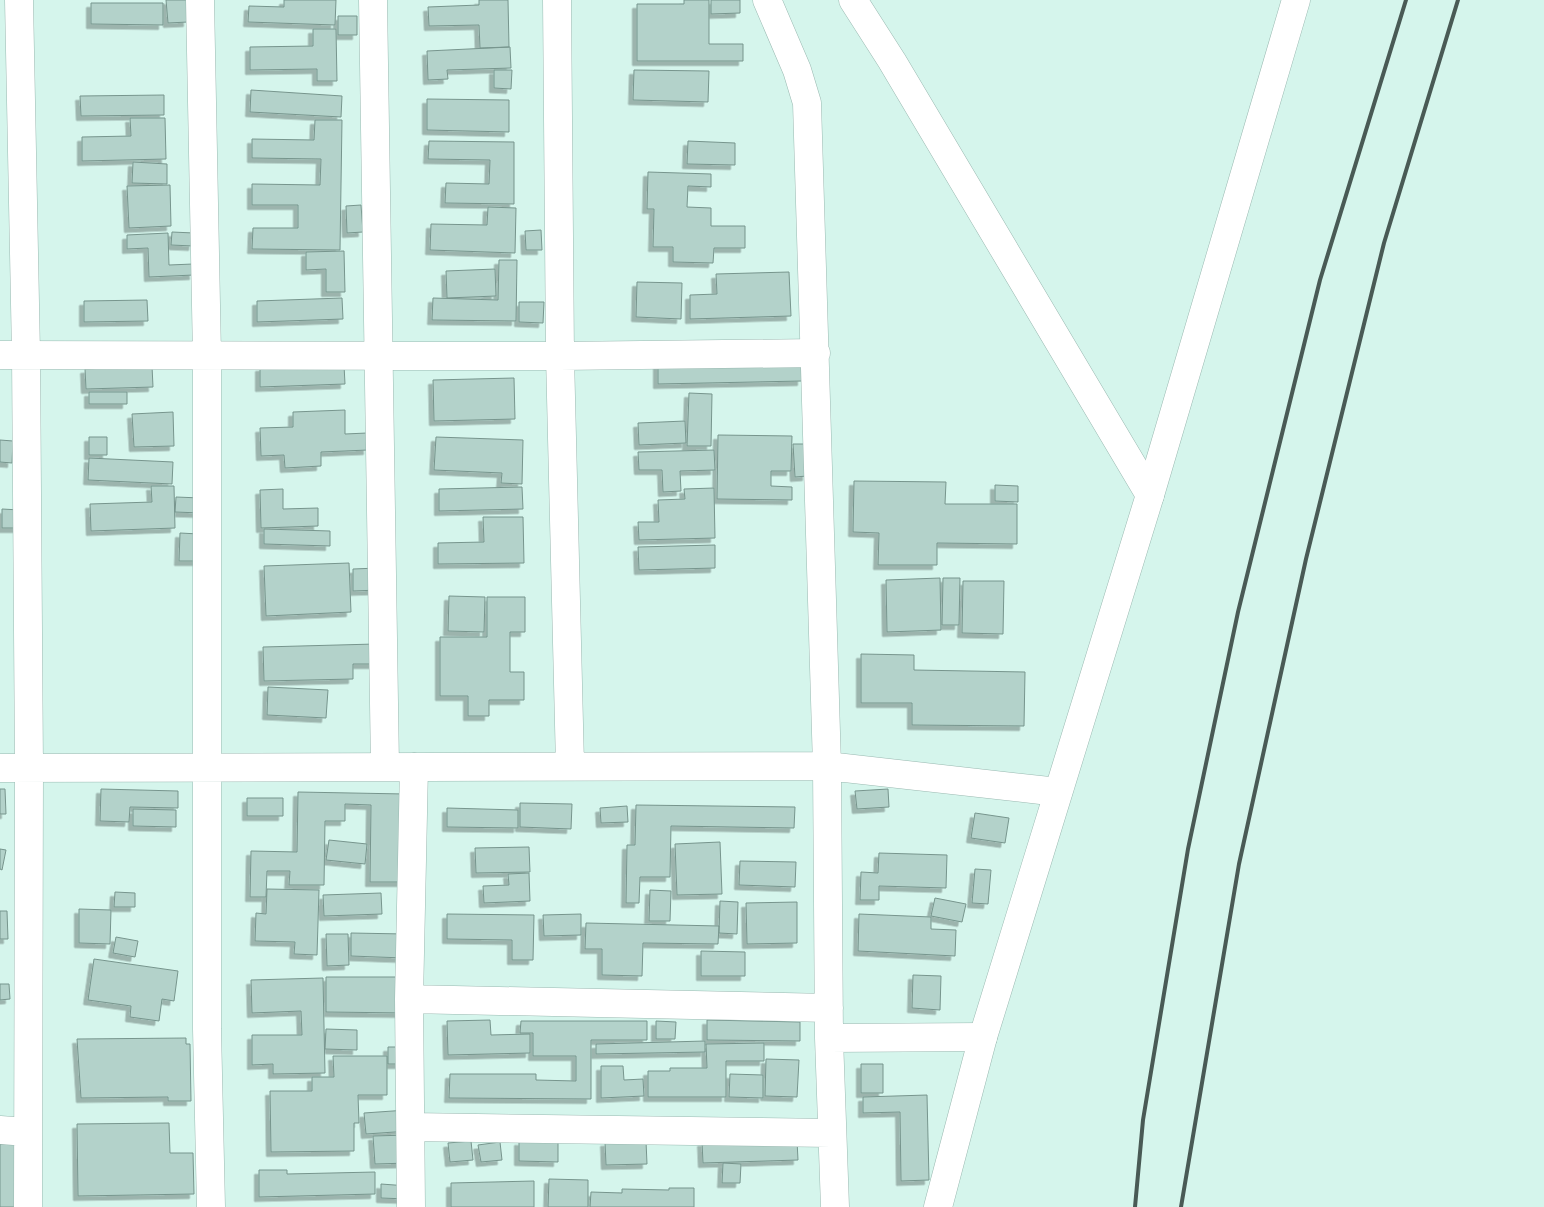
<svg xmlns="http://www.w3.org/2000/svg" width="1544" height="1207" viewBox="0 0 1544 1207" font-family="Quicksand,sans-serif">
	<defs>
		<filter id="shadow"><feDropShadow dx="-4.5" dy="4.5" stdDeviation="0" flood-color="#0004"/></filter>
	</defs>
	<rect width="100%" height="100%" fill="#d5f5ec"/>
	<path fill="#b3d2ca" stroke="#77958d" filter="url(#shadow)" d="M166,0H187L188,22L168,23Z
		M284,0H336L335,25L248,22L249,6L284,7Z
		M479,0H508L509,47L480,48L479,25L429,26L428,7L479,5Z
		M684,0H709V44H743V61H637V4H684Z
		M711,0H740V13L711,14Z
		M91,3H163V25L91,24Z
		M338,16H357V35H338Z
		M313,29H336L337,81H317V69L250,70V47L313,46Z
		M510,47L511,68L447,70L448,79L428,80L427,51Z
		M494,70H512L511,89L494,88Z
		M634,70L709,71L708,102L633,100Z
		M251,90L342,96L341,117L250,112Z
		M164,95V115L81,116L80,96Z
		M427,99L509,100V132L427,130Z
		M130,118H165L166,159L82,161V137L131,136Z
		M315,120H342L340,250L252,249L253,228H298V205H252V184L320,185L321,159L252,158V139L314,140Z
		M429,141L514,142V204L445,203L446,183L489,184L490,160L428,159Z
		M688,141L735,143V165L687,164Z
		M133,162L167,164V184L132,183Z
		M648,172L711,174V187L688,186L687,207L711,208V226H745V248H714L713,263L673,262V247H653L654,209H647Z
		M170,185L171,226L129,228L127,186Z
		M361,205L363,232L347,233L346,206Z
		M488,207L516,208L515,253L430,250L431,224L487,225Z
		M541,230L542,250H526L525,231Z
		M172,232L194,233L193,246L171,245Z
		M168,233L169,265L193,264L194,275L149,277L148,248L127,249V235Z
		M344,251L345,292H326V269L306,270V252Z
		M499,260H517L516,321L432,320L433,298L498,300Z
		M495,269L496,296L447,298L446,271Z
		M789,272L791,316L690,319V295L717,294L716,274Z
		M637,282L682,283L681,319L636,317Z
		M342,298L343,319L257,322V301Z
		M147,300L148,321L84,322V301Z
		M519,302H544L543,323L519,322Z
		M802,360V381L658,384V364Z
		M344,365L345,384L260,387V367Z
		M152,366L153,387L86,389L85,369Z
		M514,378L515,419L434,421L433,380Z
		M89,392H127V404H89Z
		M689,393L712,394L711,446H687Z
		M345,410V434L367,433L368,450L321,452V466L285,468L284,455L261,456L260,428L293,427V412Z
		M173,412L174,446L134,447L132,414Z
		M685,421L686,443L639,445L638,423Z
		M718,435L792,436L791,471H771V486L792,487V500L717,499Z
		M89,437H107V455H89Z
		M436,437L523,440L522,484L501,483L502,473L434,470Z
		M0,440L13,441L12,463L0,462Z
		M793,444H806L807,476L795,477Z
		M714,450L715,470L680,471L681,491L663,492L662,470H639L638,452Z
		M89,458L173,462L172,484L88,480Z
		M854,481L946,482L945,504H1017V544L937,543V565H878L879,533L853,532Z
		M995,485L1018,486V502L995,501Z
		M151,486H174L175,528L91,531L90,504L152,502Z
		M522,487L523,509L439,511V489Z
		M714,488L715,538L639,540L638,522H659L658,500L685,499L684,489Z
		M283,489V509L318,508V526L261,528L260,490Z
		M176,497L201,498V513L175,512Z
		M2,509L20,510V528H2Z
		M483,517H523L524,563L438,564V543L484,542Z
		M264,529L330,531V546L264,544Z
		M180,533L199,534L198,561H179Z
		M715,545V568L639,570L638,547Z
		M349,563L351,612L266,616L264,566Z
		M378,568L379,590L353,591V569Z
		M940,578L941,630L887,632L886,580Z
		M943,578H960L959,625H942Z
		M963,581H1004L1003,634L962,633Z
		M449,596L485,597L484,632L448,631Z
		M487,597H525V632H510V672H524V700H489V716H468V696H440V637H487Z
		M375,644V664H353V679L264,681L263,647Z
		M861,654L914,655V670L1025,672L1024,726L912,725V703H861Z
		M268,687L328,690L326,718L267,715Z
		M0,789H5L6,814H0Z
		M101,789L178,791V808L130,807L129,822L100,821Z
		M888,789L889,807L857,809L855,791Z
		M298,792L405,794L403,882H370L371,805L345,804V821H325L324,885H289L290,871H267L266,897H250L251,851L297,852Z
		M247,798H283V816H247Z
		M520,803L572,804L571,829L520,827Z
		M636,805L795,807L794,828L671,826L670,877H640L639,903H626L627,845H635Z
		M627,806L628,822L601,823L600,808Z
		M447,808L518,810V828L447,827Z
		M133,809L176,810V827L133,826Z
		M975,813L1009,818L1005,843L971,838Z
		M329,840L367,844L365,864L326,860Z
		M720,842L722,894L677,895L675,844Z
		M529,847L530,872L476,873L475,848Z
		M0,849L6,850L2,870L0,869Z
		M879,853L947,855L946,888L879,886V900H860L861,872L878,873Z
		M740,861L796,862L795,887L739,885Z
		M975,869L991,870L988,904L972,903Z
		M529,873L530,901L484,903L483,886L509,885L508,874Z
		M267,889L319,890L317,955L294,954L295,942L255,941L256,913L266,914Z
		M650,890L671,891L670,921H649Z
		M115,892L135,893V907H114Z
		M381,893L382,914L324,916L323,895Z
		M935,898L966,904L962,922L931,916Z
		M720,901L738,902L737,934L719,933Z
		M797,902V943L747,944L746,903Z
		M79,909L111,910L110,944L79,943Z
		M0,911H7L8,939H0Z
		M447,914L534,915L533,960H512V940L447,939Z
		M581,914V935L544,936L543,915Z
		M859,914L931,917V929L956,930L955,956L858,951Z
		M586,923L719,926L718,944L643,943L642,976L602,975V949H585Z
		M351,933L405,934L404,958L351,956Z
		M326,934H348L349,965L327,966Z
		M116,937L138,941L135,957L113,953Z
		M701,951L745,952V976H701Z
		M94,959L178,971L174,1001L162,999L159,1021L130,1017L131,1006L88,1000Z
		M913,975L941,976L940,1010L912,1008Z
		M326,977H406V1013L326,1012Z
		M323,978L325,1073L273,1074V1064L252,1065V1035H302L301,1011L252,1013L251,980Z
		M0,984H9L10,999L0,1000Z
		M490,1020L491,1035L530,1034V1053L448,1055L447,1021Z
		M707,1020L800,1022V1041L707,1040Z
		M521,1021H647V1040H591V1099L449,1098L450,1074H536V1080L576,1081V1056H533V1033H520Z
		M656,1021L676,1022L675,1039H656Z
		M326,1029L357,1030V1050L325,1049Z
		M186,1038V1044H190L191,1101H168V1097L81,1098L77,1039Z
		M705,1041V1052L596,1054V1044Z
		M764,1043V1061H726V1097H648V1071H670V1068H707L706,1044Z
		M388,1047H405L406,1064H388Z
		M333,1056H387V1095H358L359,1123H354V1151L271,1152L270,1091H312V1077H334Z
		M766,1059L799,1060L797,1097L765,1096Z
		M861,1064H883V1093H861Z
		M601,1066H623L624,1080L643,1079L644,1096L601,1098Z
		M730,1074L763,1075V1098L729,1097Z
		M927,1095L929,1180L901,1181L900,1112L863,1113V1097Z
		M407,1110L409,1131L366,1134L364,1113Z
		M169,1123L170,1153H193L194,1194L78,1196L77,1124Z
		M408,1135L409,1163L375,1164L373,1136Z
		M797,1140L798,1160L703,1163L702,1142Z
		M471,1141L473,1160L450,1162L448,1143Z
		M519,1141L558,1142V1162L519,1161Z
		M646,1141L647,1164L606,1165L605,1142Z
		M500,1142L502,1160L481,1162L478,1145Z
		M0,1144H16V1207H0Z
		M723,1163L741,1164L740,1183H722Z
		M259,1170H287V1174L375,1172V1194L259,1197Z
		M549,1179L588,1180V1207H548Z
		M534,1181V1207H451V1183Z
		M381,1184L408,1186L407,1199L381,1198Z
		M669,1188H694V1207H590L591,1192L622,1193V1189L669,1190Z"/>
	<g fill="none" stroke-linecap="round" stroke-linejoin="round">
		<defs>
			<path id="minor" d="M19,0L26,354L29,769L28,1207
				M200,0L207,356V1029L211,1207
				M373,0L385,767
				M557,0L560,356L570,765
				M767,0L797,70L807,103L827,766L829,1038L835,1207
				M853,0L892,61L1150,495
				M0,355L560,356L816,353
				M0,768L827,766L1058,792
				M409,999L829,1008
				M829,1038L983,1037
				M411,1127L831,1133
				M0,1130L27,1132
				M411,1207L409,999L414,767"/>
			<path id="major" d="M938,1207L983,1037L1150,495L1296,0"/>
		</defs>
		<use href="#minor" stroke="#9ab9b1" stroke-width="29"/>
		<use href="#major" stroke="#9ab9b1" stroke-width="29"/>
		<use href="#minor" stroke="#fff" stroke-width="28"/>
		<use href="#major" stroke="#fff" stroke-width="28"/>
		<path stroke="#495a55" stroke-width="4" d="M1135,1207L1143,1120L1188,849L1238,612L1320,280L1406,0
			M1181,1207L1239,864L1306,559L1384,243L1458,0"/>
	</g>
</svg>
